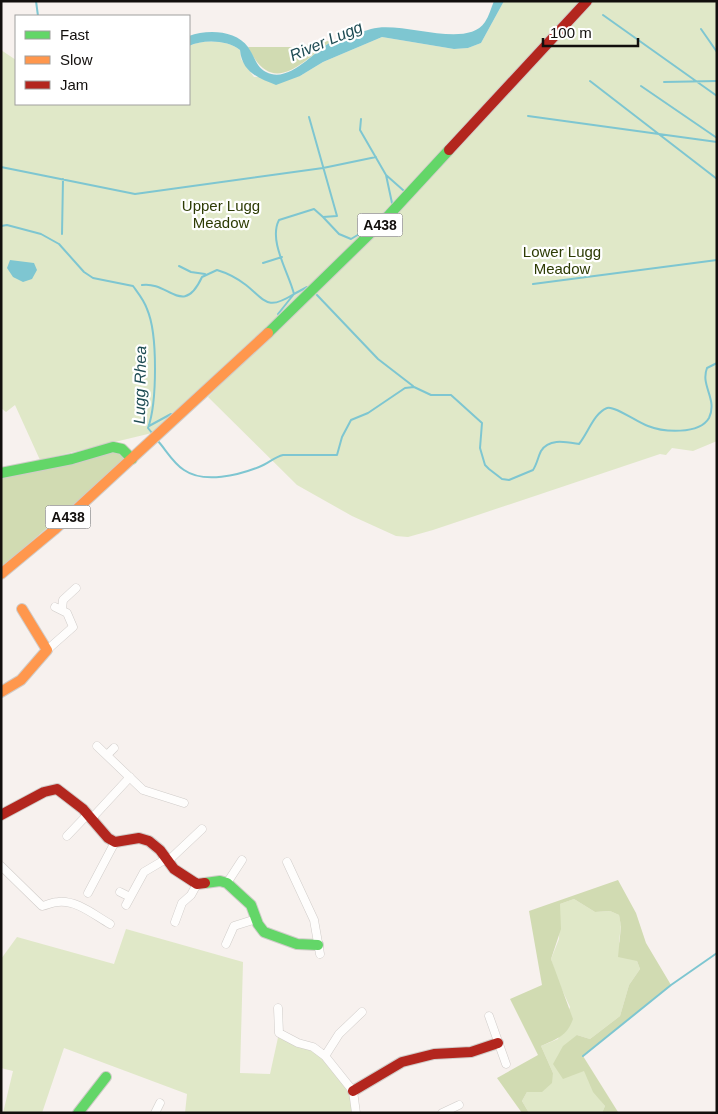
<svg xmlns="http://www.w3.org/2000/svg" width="718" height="1114" viewBox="0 0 718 1114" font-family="Helvetica,sans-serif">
	<rect width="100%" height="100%" fill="#f7f1ee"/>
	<path fill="#e0e8c8" d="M504,1H580L342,257L152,433L40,460L15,405L6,412L1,408V50L16,60V104H189V46C203,39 228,40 240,50L241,59L254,77L300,76L323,62L382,37L454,49L468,48L481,43Z
		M593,1H717V441L693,451L672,448L666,455L660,454L433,530L408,537L396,536L352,516L297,485L208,397Z
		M574,899L595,912L610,911L619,915L621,925L619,942L637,961L640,969L629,985L620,1016L590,1039L577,1035C582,1062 587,1084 605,1106L602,1113H529L522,1101L527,1092L553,1073L541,1046L558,1039L570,1007L557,979L551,959L559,939L560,904Z
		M126,929L243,962L240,1073L270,1074L279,1033L313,1047L353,1091L356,1113H185L187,1094L64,1048L42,1113H3L13,1071L1,1068V959L17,937L114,964Z"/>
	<path fill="#d1dbb2" d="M333,40C301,62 273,99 248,47H295Z
		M113,451H122L126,459L1,568V477Z
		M618,880L636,913L646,943L671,985L583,1056L618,1112L602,1113L605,1106L593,1092L584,1071L563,1079L553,1064L563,1046L577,1035L590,1039L620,1016L629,985L640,969L637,961L618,957L621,926L619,915L610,911L595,912L574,899L560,904L561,929L551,959L573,1019C567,1036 557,1039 541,1046L553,1073L552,1083L542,1092H527L522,1101L529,1113H522L497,1078L538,1055L510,999L542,985L529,911Z"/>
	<path fill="#7ec6d1" d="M494,1H504L481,43L468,48L454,49L382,37L323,62L300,76L276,85C258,78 242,72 240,50C228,40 203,39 189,46V36C207,29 236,30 248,47C254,55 256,67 266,72C289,84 313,52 331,42C343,35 359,33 371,29C402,20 466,50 485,22C489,16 491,8 494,1Z
		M10,260L34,263L37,270L32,279L23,282L13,277L7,268Z"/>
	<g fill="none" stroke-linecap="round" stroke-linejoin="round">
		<path stroke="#7ec6d1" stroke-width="2" d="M36,1L38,16
			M603,15L717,96
			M701,29L717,52
			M590,81L717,179
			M664,82L717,81
			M641,86L717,138
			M528,116L717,142
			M309,117L337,216L323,217L339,234L351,239L361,233
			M361,119L360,130L386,175L392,203
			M1,167L135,194L323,168L376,157
			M386,175L403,190
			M1,226L7,225L41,234L59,244L84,272L93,278L133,286C138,293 144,300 147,309C158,334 157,403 148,428L152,433
			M62,234L63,179
			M263,263L282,257
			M179,266L191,272L205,274
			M533,284L717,260
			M142,285C169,281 183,318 202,277L217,270C227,273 237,278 246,285C266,301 267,311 294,294C289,273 268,241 279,220L314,209L323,217
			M317,295L378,359L413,386
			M278,314L294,294L307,287
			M149,426L171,414
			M158,441C166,450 173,463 184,470C204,484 239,475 259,467C268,464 274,457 283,455H337L342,437L351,420L368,413L405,388L414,387L431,395H451L482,423L480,448L485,465L489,469L502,479L509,480L533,470C537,464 538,457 541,451C549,438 566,442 579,444C588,433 594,413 607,408C614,405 638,423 648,426C663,432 699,435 709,418C718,399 700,386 707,368L717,363
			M583,1056L671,985L717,953"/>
		<defs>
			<path id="street" d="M62,609L63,600L76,588
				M47,650L73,627L67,613L55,607
				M97,746L143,790L184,803
				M107,755L114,748
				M92,818L130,777
				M67,836L88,814
				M168,861L202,829
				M287,862L314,920L320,954
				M1,866L42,906C48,905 52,902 58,902C77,900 94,915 110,924
				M227,883L242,860
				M120,892L130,897
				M88,893L115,842
				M126,905L144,872L166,859
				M175,922L182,903L191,895L197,884
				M226,944L234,926L256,919
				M278,1008L279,1033L298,1043L313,1047L325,1056L353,1091L356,1113
				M489,1016L506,1064
				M325,1056L339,1034L362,1012
				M155,1113L160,1103
				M442,1113L459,1105"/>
			<path id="fast" d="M268,333L389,215L449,150
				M1,473L72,459L113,447L122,449L132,459
				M205,883L220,881L227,883L251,905L258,924L264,932L297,944L318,945
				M78,1113L106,1077"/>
			<path id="slow" d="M1,574L54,530L268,333
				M1,692L21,680L47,650L22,609"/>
			<path id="jam" d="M449,150L587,1
				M1,815L44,792L57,789L83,809L108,838L115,842L139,838L149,841L160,850L174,869L197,884L205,883
				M353,1091L402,1062L434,1054L471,1052L498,1043"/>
		</defs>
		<use href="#street" stroke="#d0ccc9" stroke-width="9"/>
		<use href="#fast" stroke="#d0ccc9" stroke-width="12"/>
		<use href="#slow" stroke="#d0ccc9" stroke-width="12"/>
		<use href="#jam" stroke="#d0ccc9" stroke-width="12"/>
		<use href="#street" stroke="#fefdfc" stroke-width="8"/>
		<use href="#fast" stroke="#63d668" stroke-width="10"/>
		<use href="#slow" stroke="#ff974d" stroke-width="10"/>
		<use href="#jam" stroke="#b3261e" stroke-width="10"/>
	</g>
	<g text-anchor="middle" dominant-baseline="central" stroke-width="4.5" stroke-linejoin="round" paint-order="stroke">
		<g fill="#fff" stroke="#595756" stroke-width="1">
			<rect x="357.5" y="213.5" width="45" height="23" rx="4"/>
			<rect x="45.5" y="505.5" width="45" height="23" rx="4"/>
		</g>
		<g font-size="14" font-weight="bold" fill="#120f0d">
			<text x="380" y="225">A438</text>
			<text x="68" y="517">A438</text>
		</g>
		<g font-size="15" fill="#2e3c05" stroke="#fff">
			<text x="221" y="205">Upper Lugg<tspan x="221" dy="17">Meadow</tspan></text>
			<text x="562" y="251">Lower Lugg<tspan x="562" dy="17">Meadow</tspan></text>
		</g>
		<g font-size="16" font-style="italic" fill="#1d4b53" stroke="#fff">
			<text transform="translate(326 41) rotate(-23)">River Lugg</text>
			<text transform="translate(140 385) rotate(-89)">Lugg Rhea</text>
		</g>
	</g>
	<rect width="718" height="1114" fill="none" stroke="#120f0d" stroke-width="5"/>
	<rect x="15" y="15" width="175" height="90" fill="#ffffff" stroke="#a09f9e"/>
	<rect x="25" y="31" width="25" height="8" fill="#63d668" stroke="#a09f9e"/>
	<text x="60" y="40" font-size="15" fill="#120f0d">Fast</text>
	<rect x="25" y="56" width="25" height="8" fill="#ff974d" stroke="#a09f9e"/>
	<text x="60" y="65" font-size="15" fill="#120f0d">Slow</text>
	<rect x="25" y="81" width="25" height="8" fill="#b3261e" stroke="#a09f9e"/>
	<text x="60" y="90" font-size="15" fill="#120f0d">Jam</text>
	<path d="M543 38v8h95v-8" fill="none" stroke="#120f0d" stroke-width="2.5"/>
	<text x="550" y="38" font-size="15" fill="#120f0d" stroke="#ffffff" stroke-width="4" paint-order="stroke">100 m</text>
</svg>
